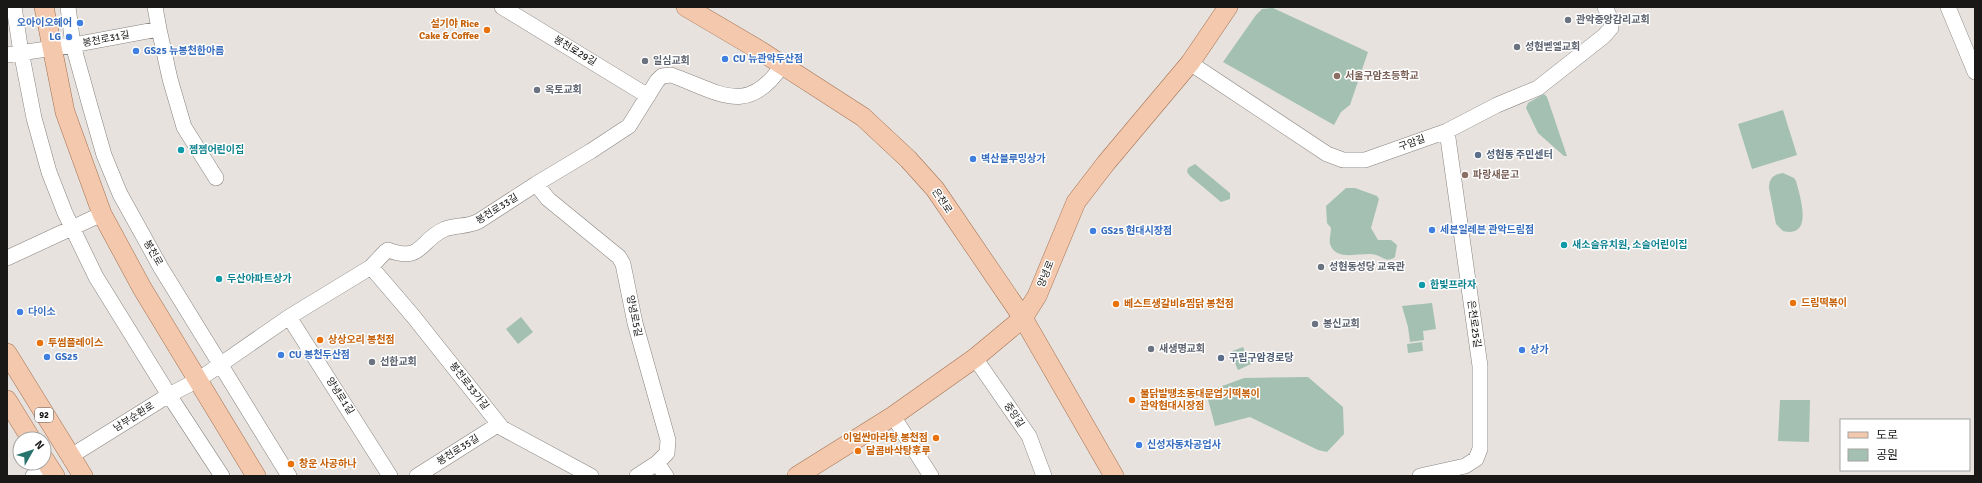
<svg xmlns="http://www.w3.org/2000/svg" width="1982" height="483" viewBox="0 0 1982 483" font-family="Signika,'Noto Sans KR',sans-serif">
	<rect width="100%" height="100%" fill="#e7e2de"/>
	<path fill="#a3c0b2" d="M1273,8L1368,52L1350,105L1341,112L1334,125L1223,62L1256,15L1262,9Z
		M1544,94L1547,97L1567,156H1564L1538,133L1526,108L1528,103Z
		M1783,110L1797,155L1752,169L1738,124Z
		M1195,164L1230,193V199L1221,202L1190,176L1187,172L1188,168Z
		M1783,173L1794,178L1796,181C1800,196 1814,239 1783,231L1776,224L1769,188C1769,178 1774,174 1783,173Z
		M1346,188H1355L1377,196L1379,199L1371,228L1378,240H1391L1397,245L1395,257C1387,263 1383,257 1376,255C1363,251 1336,263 1330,244C1329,240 1331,233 1331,228L1327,223L1326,206Z
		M1432,303L1436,329L1423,331L1424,340L1410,342L1408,327L1402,306Z
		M521,317L533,332L518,344L506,329Z
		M1422,342L1423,351L1408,353L1407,344Z
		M1243,347L1251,364L1238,370L1230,352Z
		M1308,377L1343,407L1344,434L1327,452L1318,450L1250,417L1215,426L1206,392L1244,378Z
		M1780,400H1810L1809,442L1778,441Z"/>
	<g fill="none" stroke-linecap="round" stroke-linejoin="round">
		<defs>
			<path id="minor" d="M14,7L20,46L34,118L49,172L65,213L96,277L169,395L222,476
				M68,7L73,45L90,106L104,155L120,194L161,268L289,476
				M502,7L648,96
				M1948,7L1975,72
				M159,29L170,79L184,127L216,178
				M7,55L73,45L159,29L155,7
				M1190,63L1327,154L1343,160H1365L1447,131L1497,105L1538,88L1604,36L1611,28V20L1605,7
				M536,184L548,199L619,257L623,264L635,323L668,440L667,453L657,463L666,476
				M7,258L102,214
				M371,267L413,316L502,428L591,476
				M289,317L390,476
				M975,358L1029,436L1044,476
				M893,416L931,476
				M71,456L169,395L198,380L289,317L371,267L385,252L388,250C423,263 419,240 445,229C456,225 468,227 479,221L536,184L591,151L629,126L657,81L662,76L671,75C719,92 748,118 783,64
				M33,476L48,465
				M417,476L499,424
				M637,476L657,463
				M1420,476L1465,466L1476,459L1480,449V366L1447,131"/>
			<path id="major" d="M44,7L65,112L102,214L142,288L256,476
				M686,7L759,50L863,117L908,159L935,189L1023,318L1114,476
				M7,353L83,476
				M7,400L31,439
				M44,459L55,476
				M797,476L893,416L975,358L1023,318L1037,296L1076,202L1106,163L1190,63L1228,7"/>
		</defs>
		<use href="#minor" stroke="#888480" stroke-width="16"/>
		<use href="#major" stroke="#a37253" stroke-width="20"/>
		<use href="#minor" stroke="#fff" stroke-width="15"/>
		<use href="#major" stroke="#f4c8ac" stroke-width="19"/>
	</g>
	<g fill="#6b7280" stroke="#fff" stroke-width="1.5">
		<circle cx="1568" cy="20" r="4"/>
		<circle cx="1517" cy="47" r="4"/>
		<circle cx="645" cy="61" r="4"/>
		<circle cx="537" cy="90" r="4"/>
		<circle cx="1321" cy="267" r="4"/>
		<circle cx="1315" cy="324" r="4"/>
		<circle cx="1151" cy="349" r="4"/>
		<circle cx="372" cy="362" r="4"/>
	</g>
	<g fill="#3f7fe0" stroke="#fff" stroke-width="1.5">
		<circle cx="80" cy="23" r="4"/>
		<circle cx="69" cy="37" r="4"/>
		<circle cx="136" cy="51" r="4"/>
		<circle cx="725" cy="59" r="4"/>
		<circle cx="973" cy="159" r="4"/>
		<circle cx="1432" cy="230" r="4"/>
		<circle cx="1093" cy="231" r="4"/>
		<circle cx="20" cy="312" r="4"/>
		<circle cx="1522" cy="350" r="4"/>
		<circle cx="281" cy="355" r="4"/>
		<circle cx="47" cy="357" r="4"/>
		<circle cx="1139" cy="445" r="4"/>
	</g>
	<g fill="#e8710a" stroke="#fff" stroke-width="1.5">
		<circle cx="487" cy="30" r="4"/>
		<circle cx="1793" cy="303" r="4"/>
		<circle cx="1116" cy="304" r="4"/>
		<circle cx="320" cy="340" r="4"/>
		<circle cx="40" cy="343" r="4"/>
		<circle cx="1132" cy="400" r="4"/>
		<circle cx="936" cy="438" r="4"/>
		<circle cx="858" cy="451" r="4"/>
		<circle cx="291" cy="464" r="4"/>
	</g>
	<g fill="#8d6e63" stroke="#fff" stroke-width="1.5">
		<circle cx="1337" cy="76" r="4"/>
		<circle cx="1465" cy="175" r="4"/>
	</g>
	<g fill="#0f9aa8" stroke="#fff" stroke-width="1.5">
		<circle cx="181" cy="150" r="4"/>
		<circle cx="1564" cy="245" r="4"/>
		<circle cx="219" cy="279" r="4"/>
		<circle cx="1422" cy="285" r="4"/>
	</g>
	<g fill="#5c6f8a" stroke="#fff" stroke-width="1.5">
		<circle cx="1478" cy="155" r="4"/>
		<circle cx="1221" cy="358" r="4"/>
	</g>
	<g text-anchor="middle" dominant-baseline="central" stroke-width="3" stroke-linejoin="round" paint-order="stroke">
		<rect fill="#fff" stroke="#5e5d5c" stroke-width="1" x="35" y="408" width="18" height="14" rx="3"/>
		<g font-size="9" font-weight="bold" fill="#191816">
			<text x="44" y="415">92</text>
		</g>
		<g font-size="10" font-weight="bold" fill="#5b616d" stroke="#fff" text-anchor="start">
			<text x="1576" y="20">관악중앙감리교회</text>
			<text x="1525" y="47">성현벧엘교회</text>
			<text x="653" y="61">일심교회</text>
			<text x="545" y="90">옥토교회</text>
			<text x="1329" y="267">성현동성당 교육관</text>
			<text x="1323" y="324">봉신교회</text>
			<text x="1159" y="349">새생명교회</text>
			<text x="380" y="362">선한교회</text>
		</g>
		<g font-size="10" font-weight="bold" fill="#366cbe" stroke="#fff" text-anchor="start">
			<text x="72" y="23" text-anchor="end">오아이오헤어</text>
			<text x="61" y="37" text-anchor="end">LG</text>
			<text x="144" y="51">GS25 뉴봉천한아름</text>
			<text x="733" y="59">CU 뉴관악두산점</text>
			<text x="981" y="159">벽산블루밍상가</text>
			<text x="1440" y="230">세븐일레븐 관악드림점</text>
			<text x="1101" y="231">GS25 현대시장점</text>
			<text x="28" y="312">다이소</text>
			<text x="1530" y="350">상가</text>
			<text x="289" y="355">CU 봉천두산점</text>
			<text x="55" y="357">GS25</text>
			<text x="1147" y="445">신성자동차공업사</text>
		</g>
		<g font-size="10" font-weight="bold" fill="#c56008" stroke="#fff" text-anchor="start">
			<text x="479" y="24" text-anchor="end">설기야 Rice<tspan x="479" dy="12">Cake &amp; Coffee</tspan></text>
			<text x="1801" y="303">드림떡볶이</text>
			<text x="1124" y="304">베스트생갈비&amp;찜닭 봉천점</text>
			<text x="328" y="340">상상오리 봉천점</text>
			<text x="48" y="343">투썸플레이스</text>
			<text x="1140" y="394">불닭발땡초동대문엽기떡볶이<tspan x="1140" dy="12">관악현대시장점</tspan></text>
			<text x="928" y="438" text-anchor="end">이얼싼마라탕 봉천점</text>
			<text x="866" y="451">달콤바삭탕후루</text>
			<text x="299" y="464">창운 사공하나</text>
		</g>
		<g font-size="10" fill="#191816" stroke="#fff">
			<text transform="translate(106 39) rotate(-11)">봉천로31길</text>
			<text transform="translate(575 51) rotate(31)">봉천로29길</text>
			<text transform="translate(1412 143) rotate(-20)">구암길</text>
			<text transform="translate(942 201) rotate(56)">은천로</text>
			<text transform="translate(497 209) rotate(-32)">봉천로33길</text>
			<text transform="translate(153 253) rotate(60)">봉천로</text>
			<text transform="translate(1046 274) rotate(-68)">양녕로</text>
			<text transform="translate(634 316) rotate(78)">양녕로5길</text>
			<text transform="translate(1474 324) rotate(82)">은천로25길</text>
			<text transform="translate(469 386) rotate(52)">봉천로33가길</text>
			<text transform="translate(340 396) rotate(57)">양녕로1길</text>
			<text transform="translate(1014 415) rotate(56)">중앙길</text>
			<text transform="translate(134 417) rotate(-32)">남부순환로</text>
			<text transform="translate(458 450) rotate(-32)">봉천로35길</text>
		</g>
		<g font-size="10" font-weight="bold" fill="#785e54" stroke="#fff" text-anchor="start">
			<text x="1345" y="76">서울구암초등학교</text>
			<text x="1473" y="175">파랑새문고</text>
		</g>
		<g font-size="10" font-weight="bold" fill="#0d838f" stroke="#fff" text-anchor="start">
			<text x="189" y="150">젬젬어린이집</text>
			<text x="1572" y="245">새소슬유치원, 소슬어린이집</text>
			<text x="227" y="279">두산아파트상가</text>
			<text x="1430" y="285">한빛프라자</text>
		</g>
		<g font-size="10" font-weight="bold" fill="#4e5e75" stroke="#fff" text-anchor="start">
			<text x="1486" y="155">성현동 주민센터</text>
			<text x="1229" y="358">구립구암경로당</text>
		</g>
	</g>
	<rect width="1982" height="483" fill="none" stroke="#191816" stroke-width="16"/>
	<rect x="1840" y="419" width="130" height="52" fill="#ffffff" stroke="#a3a3a2"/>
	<rect x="1848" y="432" width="20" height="6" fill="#f4c8ac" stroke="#a3a3a2"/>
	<text x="1876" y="439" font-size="12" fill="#191816">도로</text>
	<rect x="1848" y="449" width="20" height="12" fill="#a3c0b2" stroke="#a3a3a2"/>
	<text x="1876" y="459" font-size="12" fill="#191816">공원</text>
	<g transform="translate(32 451) rotate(51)"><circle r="19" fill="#ffffff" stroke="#a3a3a2"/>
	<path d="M0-3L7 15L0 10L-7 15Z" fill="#28726d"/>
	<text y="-6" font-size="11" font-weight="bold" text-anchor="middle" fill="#191816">N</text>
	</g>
</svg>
